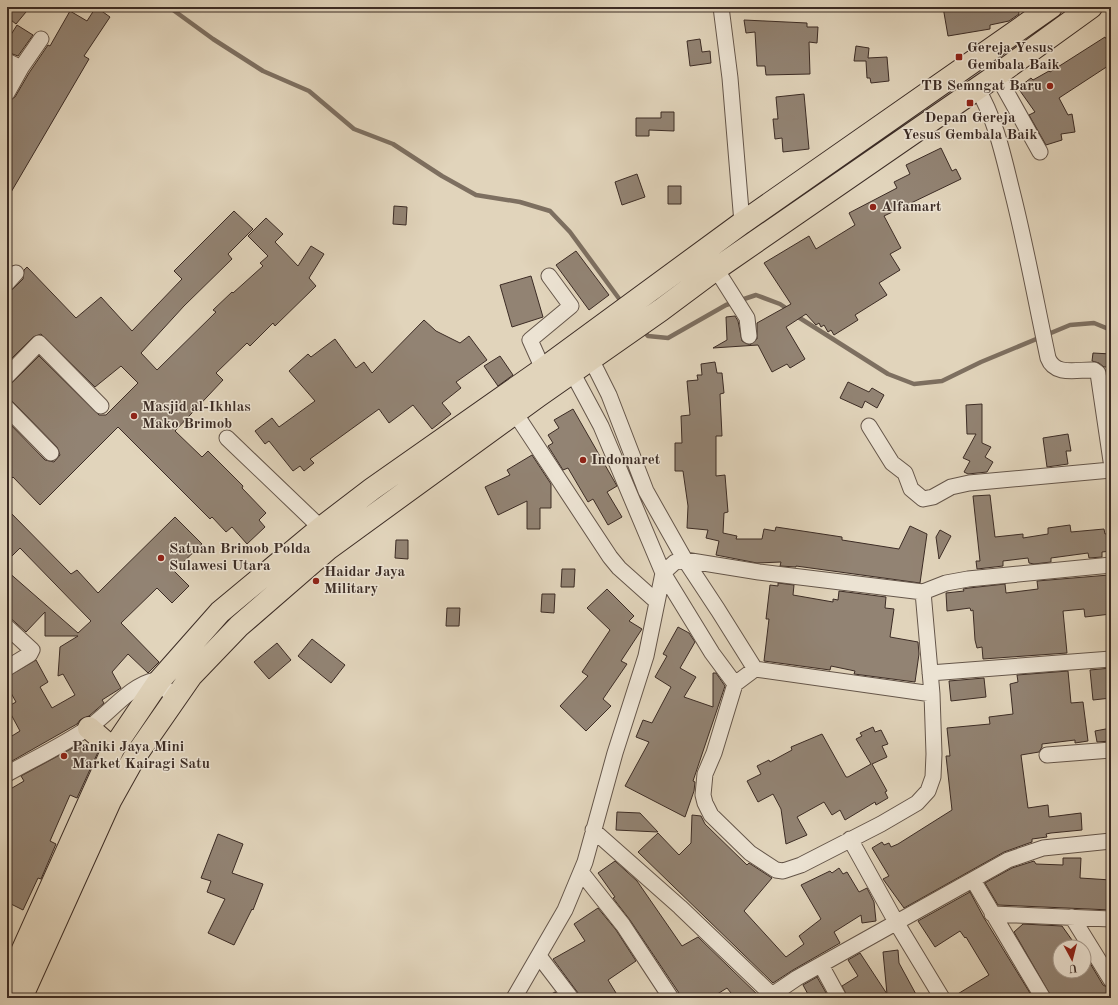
<svg xmlns="http://www.w3.org/2000/svg" width="1118" height="1005" viewBox="0 0 1118 1005" font-family="'Old Standard TT',serif">
	<rect width="100%" height="100%" fill="#e1d4bb"/>
	<filter id="stains"><feTurbulence type="fractalNoise" baseFrequency=".005" numOctaves="4"/><feColorMatrix values="0 0 0 0 .2 0 0 0 0 .09 0 0 0 0 .02 0 0 0 .5 -.17"/></filter>
	<radialGradient id="worn" r=".72"><stop offset=".6" stop-color="#630" stop-opacity="0"/><stop offset="1" stop-color="#630" stop-opacity=".3"/></radialGradient>
	<g fill="none" stroke-linecap="round" stroke-linejoin="round">
		<path stroke="#7d6f60" stroke-width="4.5" d="M169,7L213,39L263,71L309,91L354,129L393,144L442,176L476,195L520,202L550,211L570,232L623,304
			M795,315L888,374L914,384L942,381L981,362L1070,325L1094,323L1111,330
			M643,330L648,336L668,338L726,305L756,295L780,304L789,310"/>
	</g>
	<path fill="#928373" stroke="#3c2c25" d="M10,7H20L26,12L16,24L7,17V11Z
		M96,7L110,17L84,56L89,59L7,199V102L15,97L29,73L48,45L50,46L70,11L87,21Z
		M943,7H1018L1019,14L1009,21L990,25V29L948,36Z
		M744,20L807,23V27H818L817,43L809,42L810,74L766,75L765,66H757L755,32L746,33Z
		M17,25L33,35L18,56L7,52V41Z
		M1105,37L1111,46V64L1059,98L1068,115L1072,114L1075,132L1061,134L1062,140L1046,145L1029,115L1035,112L1018,88L1031,78L1033,80L1049,71L1050,72Z
		M700,39L702,52L710,51L711,63L690,66L687,41Z
		M856,46L869,48L868,58L887,57L889,81L871,83L870,78H867L866,61H854Z
		M804,94L809,149L783,152L782,138L775,139L773,119H778L776,97Z
		M661,112H674V131L649,130V136H636V118H661Z
		M941,148L952,171L956,169L961,179L884,216L901,248L890,254L900,270L879,283L887,295L855,315L858,320L834,335L831,330L828,332L824,325L821,327L819,323L816,325L806,314L786,327L805,359L790,368L787,364L772,372L758,345L713,348L727,340L726,317L735,316L738,321L742,341L750,345L757,339V323L791,304L764,263L809,236L816,249L855,225L849,213L897,188L894,182L910,174L906,165Z
		M637,174L645,197L622,205L615,182Z
		M668,186H681V204H668Z
		M394,206L407,207L406,225L393,224Z
		M234,211L253,229L228,254L232,259L184,306L141,353L157,370L216,312L213,310L232,292L233,293L263,266L260,263L268,256L248,236L266,218L283,234L275,242L298,266L311,246L324,254L309,278L316,286L275,326L273,323L250,346L247,343L216,373L223,380L175,431L202,457L208,451L243,486L242,488L266,513L259,520L265,527L247,544L232,527L226,532L212,517L210,519L118,427L40,505L13,477L7,483V421L45,460L54,462L60,455L57,447L13,402L7,399V385L13,382L39,356L99,415H106L138,383L121,366L95,387L41,334L33,337L7,363V292L13,289L23,279L24,270L27,267L76,318L101,297L132,331L182,279L174,271Z
		M576,251L609,295L589,310L556,265Z
		M531,276L543,317L512,327L500,285Z
		M424,320L436,331L460,343L469,336L487,360L456,382L461,388L442,403L451,414L432,429L413,405L389,423L379,409L310,459L314,463L304,471L300,466L293,471L269,441L265,444L255,431L272,418L279,427L315,401L289,371L308,354L311,357L335,339L356,368L364,362L372,373Z
		M1093,353L1111,354V367H1104L1099,363L1092,361Z
		M500,356L513,375L498,386L484,366Z
		M715,362L717,373H722L724,393L720,394L722,436H716V476L725,475L728,512L724,513L723,533L737,536L736,539H762L764,529L775,531L776,527L842,537V540L899,549L910,526L927,534L920,583L796,566V567L780,566L781,562L757,563L716,555L719,541L706,538L708,530L687,528L688,506L683,471H675V443H682L681,416L690,415L687,381L698,380L697,375H702L701,364Z
		M848,382L869,392L872,388L884,395L877,408L865,401L862,408L840,398Z
		M982,404V443L991,447L985,457L993,462L987,472L968,474L964,472L970,461L963,458L976,434H967L966,405Z
		M573,409L617,486L607,492L622,517L608,525L593,499L588,502L568,468L563,470L548,446L553,443L548,435L559,428L554,420Z
		M1068,434L1071,451H1066L1068,464L1047,467L1043,438Z
		M532,455L551,484V508H540V529H527V501L498,515L485,487L510,475L507,470Z
		M990,495L995,537L1023,534V538L1048,534V528L1070,525L1071,532L1104,529L1105,534L1111,533V551L1102,552V557L1089,558L1088,553L1051,558V562L1034,564L1029,563L1028,558L1003,561V566L977,569L976,561H980L973,496Z
		M7,509L71,574L77,570L98,593L175,517L202,544L174,571L189,586L172,603L157,588L121,623L159,662L148,673L128,654L112,672L121,688L102,700L104,703L89,716L80,720L77,724L12,761L7,751V739L20,731L7,707L16,702L7,686V677L36,660L48,682L40,687L52,708L75,695L63,674L58,676L60,647L78,636H45V612L26,632L7,615V571L78,633L91,621L20,548L7,561Z
		M940,530L951,536L939,559L936,537Z
		M396,540H408V559L395,558Z
		M562,569H575L574,587H561Z
		M1109,575L1111,614L1085,617L1084,609L1063,611L1067,653L983,659L982,647L977,648L975,640L973,610L971,611L970,608L947,611L946,593L964,591L963,589L969,588L1005,584L1006,593L1038,589L1037,581Z
		M778,583L794,585L793,595L833,602V599L838,600L839,591L886,597L885,608L894,609L890,637L918,642L919,654L915,682L854,674L855,671L831,666L830,670L764,661L769,619H766L770,585L778,586Z
		M607,589L634,616L629,621L642,629L621,661L627,664L603,699L611,706L586,731L560,706L588,676L582,672L610,630L587,608Z
		M542,594H555L554,613L541,612Z
		M447,608H460L459,626H446Z
		M678,627L689,633L695,642L680,668L696,677L684,697L713,707V673H716L725,686L693,781L695,782L694,791L685,817L625,786L649,742L636,737L643,720L652,723L671,687L655,677L667,656L663,654Z
		M312,639L345,665L331,683L298,656Z
		M277,643L291,660L269,679L254,662Z
		M1111,668V698L1093,700L1090,670Z
		M1068,671L1071,703L1083,702L1088,741L1075,743V740L1042,744V747L1039,752L1021,755L1028,808L1048,805L1049,817L1081,813L1082,830L1051,833L1046,834L1047,837L1032,839V842L1004,852L904,908L883,879L889,876L872,848L882,842L884,845L889,843L891,847L898,844L952,810L946,756H950L947,728L990,724L989,717L1013,714L1010,684L1018,682L1017,675Z
		M984,678L986,697L951,701L949,681Z
		M873,727L875,732L881,730L888,744L882,746L887,757L872,764L887,791L885,792L888,798L876,805L875,802L845,820L840,810L832,815L824,802L797,817L807,835L786,844L781,809L773,794L758,802L747,781L761,774L757,766L769,760L770,762L792,750L791,747L822,734L846,777H848L871,764L856,739L862,736L860,733Z
		M1111,728V741L1097,742L1095,731Z
		M80,744L98,752L77,798L70,795L50,841L56,844L41,879L38,878L23,910L7,902V791L24,781L21,776Z
		M617,812L640,813L658,832L616,830Z
		M692,815L701,816L705,824L747,865L749,863L772,878L744,911L786,957L804,944L799,936L821,919L801,885L830,871L832,873L839,868L843,874L847,872L859,892L867,888L874,902L876,921L862,923L861,915L834,932L840,943L793,970L773,983L638,852L658,833L679,855L691,843Z
		M218,834L243,844L232,873L263,884L253,910L252,909L234,945L208,933L225,899L207,892L211,881L201,878Z
		M1063,858H1081L1080,878L1111,880V910L998,905L985,883L1012,868L1034,861L1036,864L1063,865Z
		M615,861L637,881L682,946L698,937L761,998H735L727,988L711,998H680L679,993L630,920L613,898L615,897L598,873Z
		M970,892L984,918L1033,998H951L989,975L966,937L965,938L960,931L935,947L918,921Z
		M598,908L616,930L636,961L608,980L616,993L607,998H580L578,993L553,959L585,941L574,924Z
		M1023,924L1062,926L1077,947H1060V971H1084V953L1103,985L1111,989V998H1052L1014,932Z
		M898,950L899,963L918,998H848L842,986L858,976L848,960L860,953L887,994L883,952Z
		M817,977L829,998H810L803,985Z
		M555,992L560,998H544Z"/>
	<g fill="none" stroke-linecap="round" stroke-linejoin="round">
		<defs>
			<path id="minor" d="M721,7L730,78L742,223
				M7,61L21,68
				M997,75L1040,152
				M977,88C996,120 1003,155 1012,191C1026,246 1036,302 1048,358C1055,377 1079,369 1094,370L1098,373L1111,461
				M7,93L21,68L41,39
				M716,269L747,318L749,336
				M7,283L16,273
				M591,359L609,395L646,491L685,560L718,610L755,669
				M543,369L530,340L571,306L549,276
				M572,372L601,426L663,573L712,653L735,684
				M7,376L39,343L101,406
				M7,408L51,453
				M515,413L610,557L619,568L657,602
				M869,426L892,463L905,473L911,489L923,499L933,497L951,487L969,483L1111,470
				M227,438L321,528
				M923,592L932,694L934,754L933,777L928,791L917,803L881,824L801,865L783,871L776,870L750,853L711,815L705,803L703,795L705,774L714,753L735,684L755,669L932,694
				M7,627L32,650L30,654L7,668
				M930,673L1111,659
				M1047,755L1111,750
				M7,774C34,759 63,745 88,728C109,714 130,685 155,680L159,681L174,698
				M593,830L680,907L772,995
				M850,839L896,922L942,998
				M581,872L623,925L671,998
				M973,880L1043,998
				M992,914L1111,919
				M1072,917L1111,980
				M539,956L571,998
				M821,965L839,998
				M514,998L565,910L585,862L615,753L646,656L663,573L675,562L685,560L759,572L923,592L946,583L968,579L1111,565
				M770,998L772,995L797,978L1008,860L1043,848L1111,841"/>
			<path id="highway" d="M89,728L113,749
				M7,985L113,749L159,681L220,612L321,528L372,489L543,369L742,223L1051,7
				M21,998L110,801L134,758L191,676L239,626L329,548L538,396L661,310L716,269L997,75L1091,7"/>
		</defs>
		<use href="#minor" stroke="#65564a" stroke-width="17"/>
		<use href="#highway" stroke="#3c2c25" stroke-width="24"/>
		<use href="#minor" stroke="#ece3d3" stroke-width="15"/>
		<use href="#highway" stroke="#e1d4bb" stroke-width="22"/>
	</g>
	<g fill="#8f2418" stroke="#ece3d3" stroke-width="1.5">
		<rect x="955" y="53" width="8" height="8" rx="2"/>
		<circle cx="1050" cy="86" r="4"/>
		<rect x="966" y="99" width="8" height="8" rx="2"/>
		<circle cx="873" cy="207" r="4"/>
		<circle cx="134" cy="416" r="4"/>
		<circle cx="583" cy="460" r="4"/>
		<circle cx="161" cy="558" r="4"/>
		<circle cx="316" cy="581" r="4"/>
		<circle cx="64" cy="756" r="4"/>
	</g>
	<g text-anchor="middle" dominant-baseline="central" stroke-width="3" stroke-linejoin="round" paint-order="stroke">
		<g font-size="15" font-weight="bold" fill="#3c2c25" stroke="#ece3d3" text-anchor="start">
			<text x="967" y="48">Gereja Yesus<tspan x="967" dy="17">Gembala Baik</tspan></text>
			<text x="1042" y="86" text-anchor="end">TB Semngat Baru</text>
			<text x="970" y="118" text-anchor="middle">Depan Gereja<tspan x="970" dy="17">Yesus Gembala Baik</tspan></text>
			<text x="881" y="207">Alfamart</text>
			<text x="142" y="407">Masjid al-Ikhlas<tspan x="142" dy="17">Mako Brimob</tspan></text>
			<text x="591" y="460">Indomaret</text>
			<text x="169" y="549">Satuan Brimob Polda<tspan x="169" dy="17">Sulawesi Utara</tspan></text>
			<text x="324" y="572">Haidar Jaya<tspan x="324" dy="17">Military</tspan></text>
			<text x="72" y="747">Paniki Jaya Mini<tspan x="72" dy="17">Market Kairagi Satu</tspan></text>
		</g>
	</g>
	<rect width="1118" height="1005" fill="none" stroke="#e1d4bb" stroke-width="24"/>
	<rect x="8" y="8" width="1102" height="989" fill="none" stroke="#3c2c25" stroke-width="2"/>
	<rect x="12" y="12" width="1094" height="981" fill="none" stroke="#3c2c25"/>
	<g transform="translate(1072 959) rotate(173)"><circle r="19" fill="#ece3d3" stroke="#a69a8d"/>
	<path d="M0-3L7 15L0 10L-7 15Z" fill="#8f2418"/>
	<text y="-6" font-size="11" font-weight="bold" text-anchor="middle" fill="#3c2c25">U</text>
	</g>
	<rect width="100%" height="100%" filter="url(#stains)"/>
	<rect width="100%" height="100%" fill="url(#worn)"/>
</svg>
